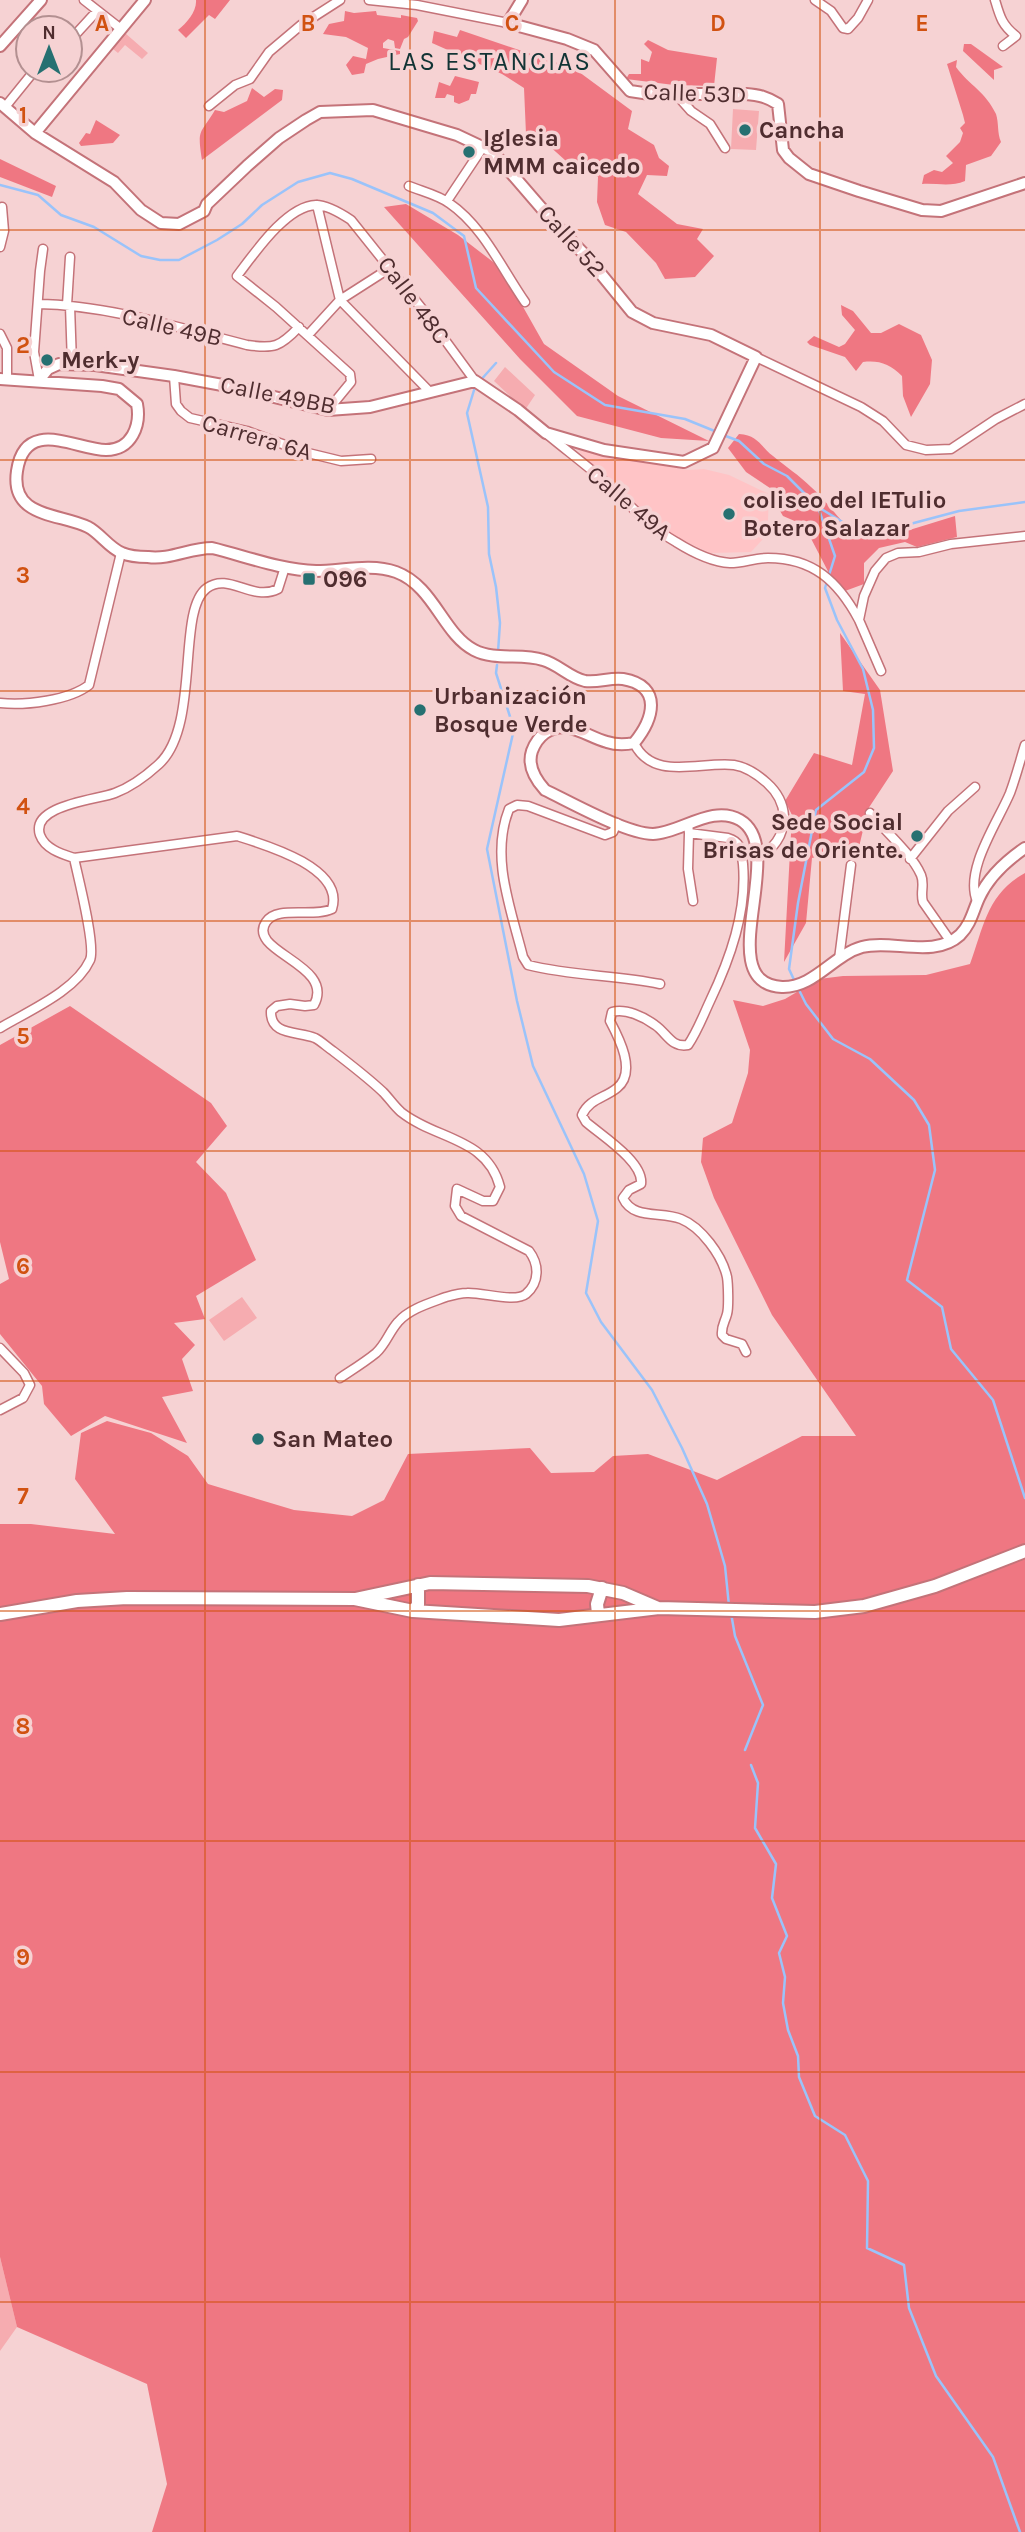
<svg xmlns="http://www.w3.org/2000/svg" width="1025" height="2532" viewBox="0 0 1025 2532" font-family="Karla,sans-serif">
	<rect width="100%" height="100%" fill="#f6d2d3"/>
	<path fill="#ffc4c6" d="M577,450L688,470L704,469L729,475L769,494L768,520L763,539L751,552L710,553L674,536L655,521Z"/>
	<path fill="#f6acb0" d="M125,33L148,53L142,59L125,45L118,53L113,49Z
		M733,109L759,111L756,150L731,149Z
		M505,367L535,395L525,410L494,381Z
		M242,1297L257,1318L224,1341L209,1320Z
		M0,2257L17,2327L0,2351Z"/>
	<path fill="#ef7782" d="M196,0H230L215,19L209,15L186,38L178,30C187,23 197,11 196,0Z
		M345,11L354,13L376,11L377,15L401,18V15L417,18L418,21L408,37L404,39L400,49L395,48L394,41L388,39L383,43V48L400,51V54L378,59L366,64L364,73L352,75L346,65L353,56L366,59L368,48L346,37L323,34L329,24L344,21Z
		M460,30L575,69L632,111L628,129L654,145L659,158L669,166L667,176L647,175L638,194L677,224L703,229L697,239L714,256L695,277L665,279L656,263L626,232L605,225L597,202L598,177L566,161L536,134H526L524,88L502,74L432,43L434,31L457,37Z
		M648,40L668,50L717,58L714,86L674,85L626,79L629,74H641V59L649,62L652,52L644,44Z
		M964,44H971L1003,67L994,70V80L963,51Z
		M957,60L956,67C970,86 985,91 996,114C999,123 997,133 1001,142L991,156L966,165L965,181C951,187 937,183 922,184L924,175L934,170L942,172L953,163L946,156L960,142L963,133L960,128L965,123L963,115L947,64Z
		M455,76L479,82L476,94H471L469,100L459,104L454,102V96L447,94L445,98H435L439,82L450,86Z
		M252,88L264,97L275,89L283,90L282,100L202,160C197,128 200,135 215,110L224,112L247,101Z
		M96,120L120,135L113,143L81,146L79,143L86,133L90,134Z
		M0,159L56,186L52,197L0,177Z
		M406,204L458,235L501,268L544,344L618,396L709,441L661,438L577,416L520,359L384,207Z
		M841,305L853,311L871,333H881L899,324L921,335L932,360L930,384L911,417L903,396L902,376C890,364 879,360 863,362L856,371L845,357L810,345L807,342L814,336L839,347L845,344L855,330L842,315Z
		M739,434C758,435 760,446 773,456C786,467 799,475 811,487C827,501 839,520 855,535L903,532L955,516L957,537L917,547L905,542L879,548L864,563V584L845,591L832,579L804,525L783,516L776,504L773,490L746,472L728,448Z
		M840,633L880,690L893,771L868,809L859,847L812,858L806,923L784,962L792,815L785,801L814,753L852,765L865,694L843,691Z
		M1025,873V2532H152L167,2484L147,2384L17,2327L0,2257V1524H31L115,1534L75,1479L81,1433L107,1421L151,1433L188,1456L208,1484L294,1510L352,1516L384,1500L408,1454L530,1448L551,1473L594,1472L613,1456L648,1454L717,1480L802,1436H856L772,1315L714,1198L701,1162L703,1138L732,1123L748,1073L750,1050L733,1000L763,1006L785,999L819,979L843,976L926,975L970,964C984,926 987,894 1025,873Z
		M70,1006L211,1103L227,1126L196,1162L226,1193L256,1260L196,1296L205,1319L174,1323L195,1345L182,1359L193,1391L162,1397L187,1443L105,1416L71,1436L44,1404L42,1386L0,1334V1284L9,1279L0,1242V1045Z"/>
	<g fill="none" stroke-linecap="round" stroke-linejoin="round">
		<path stroke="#9ac3fa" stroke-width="2.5" d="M0,185L38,195L61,215L94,227L141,256L160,260H179L217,240L242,224L262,205L298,182L330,173L352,179L433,213L464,236L476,288L554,372L605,405L685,419L717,432
			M479,382L496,363
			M475,387L467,413L488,507L489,554L496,587L500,623L498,652
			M723,435L739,441L764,464L787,476L818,507L854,529L895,528L959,511L1025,502
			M497,665L496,673L514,729L487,849L517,1001L533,1066L584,1174L598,1221L586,1293L601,1322L652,1390L682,1448L707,1504L725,1566L729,1606
			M795,982L789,969L798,903L816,810L864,772L874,748L873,710L863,669L837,620L825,588L835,556L818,507
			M798,988L806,1004L833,1039L870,1059L914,1100L929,1125L935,1170L907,1280L942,1307L951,1349L993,1400L1025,1498
			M731,1613L735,1636L763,1705L745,1750
			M751,1765L758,1783L755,1828L776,1864L772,1898L787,1936L779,1953L785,1977L783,2003L788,2030L798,2056L799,2077L815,2116L845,2135L868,2181L867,2248L904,2265L909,2308L936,2376L993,2457L1020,2532"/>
		<defs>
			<path id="street" d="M84,0L121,29
				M369,0L417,5L508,23
				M815,0L831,11L843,28L848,29L858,18L868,0
				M995,0C1000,17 1002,25 1016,36L1003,46
				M75,35L97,11
				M676,94L691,111L710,124L725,148
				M209,106L235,85L250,79L269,52L301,25L340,0
				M5,107L35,70
				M409,186C421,191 438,195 449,203C483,226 502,269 525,302
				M447,201L483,147
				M317,205L340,300L429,391
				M0,247L4,231L2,207
				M38,304C107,305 180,328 247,345C274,349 280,347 299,327
				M67,305L70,257
				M70,306L72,364
				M0,334L7,348V379
				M308,335L340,300L390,268
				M756,357L861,407L883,421L906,445L926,450L951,449L996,419L1025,404
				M174,376L176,404L181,411L190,418L247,431L304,452L341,461L371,459
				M39,380L34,352L40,271L43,249
				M328,410L351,382L350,374L276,307L237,276C254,254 286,206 316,205C328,205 342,214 351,220L423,310L475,381
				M548,435C566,450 585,464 602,479C626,501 648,526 676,542C692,552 711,562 730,563C743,563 755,558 768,558C813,558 838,581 859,620L864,596L875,571L886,558L898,553L919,552L951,544L1025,536
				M285,567L278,589C252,602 229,572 207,588C176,610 201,725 159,764C147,775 131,787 115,793C97,800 30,805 40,835C45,849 62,854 74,858L237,836C266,845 345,868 332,909C313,918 277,905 266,922C246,952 336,964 314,1005L305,1006L290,1004L277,1006L271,1011C270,1036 298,1031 315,1038C321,1041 327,1047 333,1051C350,1064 367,1077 383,1092C389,1098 394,1106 401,1112C436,1140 487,1137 500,1187L493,1201H483L457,1189L455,1206L461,1216L529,1251C539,1264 540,1282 526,1294C515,1303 482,1292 467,1293C460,1293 453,1295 446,1297C430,1303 409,1309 398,1322C389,1332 386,1344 376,1353C365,1362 352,1370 340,1378
				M859,620L881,671
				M0,703C25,706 70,700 89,685L121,553
				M634,743C653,782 700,761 734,765C747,767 757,774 767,783C777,792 783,802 784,816C784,837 773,849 757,859
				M870,813C885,831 912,854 921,875C925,884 920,893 923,902L951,942
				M617,823L613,832L605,835L528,806L517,805L509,809C490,857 511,909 523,957L528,965C572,976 616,975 660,984
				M688,824L689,833L728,838C742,842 741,852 743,864C747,912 730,959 710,1001C703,1016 697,1032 688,1045C671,1048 667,1033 655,1025C644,1017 626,1008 612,1012L610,1021C619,1038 637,1072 617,1088C605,1098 589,1099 582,1115L586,1122C602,1136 644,1162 641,1184L629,1190L623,1198C633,1220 661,1211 681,1219C701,1227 722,1255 727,1277C728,1283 729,1307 727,1314C725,1322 721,1326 722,1335L726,1339L742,1344L746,1352
				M689,833L688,869L693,901
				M910,859L948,811L975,787
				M977,901C964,870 998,822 1010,793C1016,777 1020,761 1025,745
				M839,959L851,865
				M0,1028C28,1011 76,991 90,960C96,946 78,877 74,858
				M0,1348L24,1373L30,1385L23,1398L0,1410"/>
			<path id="secondary" d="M522,0L508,23L567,39L594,50L630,91L650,94H746C759,95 767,97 778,104L783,150L789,158L809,174L859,191L922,210L941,211L1025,183
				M0,46L41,0
				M0,103L35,133L114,182L141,210L161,223L179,224L204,211L207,204L247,166L279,138L306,120L320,112L373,110L457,135L493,152L556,225L588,258L632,312L653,323L711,335L756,357L713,448L684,462L604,450L546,433L518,410L475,381L370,407L328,410L233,387L174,376L95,365L59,364L48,369L39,380
				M35,133L145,0
				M0,379L102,386L119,389L137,404C141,425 132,450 106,450C77,450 25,416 17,471C10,518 59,513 88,527C100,533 109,548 122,553C129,556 140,557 148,557C170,560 190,548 212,548C245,556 281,570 316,571C342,571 370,563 396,572C434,586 443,634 474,650C495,661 521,653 543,660C558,664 570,678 585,681C598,683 611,677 623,679C664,686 653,720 634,743C624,745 616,745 607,742C585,736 567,718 545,733C538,738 535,743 532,751C527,766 535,779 545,790C570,802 627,834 653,834C681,833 712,804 740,820C790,849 709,983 782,987C814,988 833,955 862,947C892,939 934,959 960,935C971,924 973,911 979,898C989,876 1006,861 1025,848"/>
			<path id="primary" d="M355,1599L413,1611L559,1620L659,1608L815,1612L864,1606L935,1586L1025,1551
				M413,1611L418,1605V1585
				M0,1614L77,1601L127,1598L355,1599L430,1583L588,1586L623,1593L658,1608
				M598,1614L597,1604L602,1588"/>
		</defs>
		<use href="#street" stroke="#c47379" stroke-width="11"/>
		<use href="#secondary" stroke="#c47379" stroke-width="14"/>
		<use href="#primary" stroke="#c47379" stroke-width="16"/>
		<use href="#street" stroke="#fff" stroke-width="8"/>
		<use href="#secondary" stroke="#fff" stroke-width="10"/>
		<use href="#primary" stroke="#fff" stroke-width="12"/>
	</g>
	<path fill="none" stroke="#d15211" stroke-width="2" stroke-opacity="0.55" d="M205,0V2532M410,0V2532M615,0V2532M820,0V2532M0,230H1025M0,460H1025M0,691H1025M0,921H1025M0,1151H1025M0,1381H1025M0,1611H1025M0,1841H1025M0,2072H1025M0,2302H1025"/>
	<g fill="#267071" stroke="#f6d2d3" stroke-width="2.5">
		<circle cx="745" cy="130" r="7"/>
		<circle cx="469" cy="152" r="7"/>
		<circle cx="47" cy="360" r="7"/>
		<circle cx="729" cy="514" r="7"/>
		<rect x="302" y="572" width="14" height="14" rx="3.5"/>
		<circle cx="420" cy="710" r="7"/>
		<circle cx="917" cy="836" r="7"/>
		<circle cx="258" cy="1439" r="7"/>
	</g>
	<g text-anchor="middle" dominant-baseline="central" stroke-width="7" stroke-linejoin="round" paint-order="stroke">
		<g font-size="24" fill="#4f2d2f" stroke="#f6d2d3">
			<text transform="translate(695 93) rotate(2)">Calle 53D</text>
			<text transform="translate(572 241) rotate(48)">Calle 52</text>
			<text transform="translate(414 300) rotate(53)">Calle 48C</text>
			<text transform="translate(172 327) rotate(13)">Calle 49B</text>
			<text transform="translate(278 395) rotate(11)">Calle 49BB</text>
			<text transform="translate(257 437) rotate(16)">Carrera 6A</text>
			<text transform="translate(629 503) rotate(40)">Calle 49A</text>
		</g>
		<g font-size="24" font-weight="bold" fill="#4f2d2f" stroke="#f6d2d3" text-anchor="start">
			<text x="759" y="130">Cancha</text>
			<text x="483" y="138">Iglesia<tspan x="483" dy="28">MMM caicedo</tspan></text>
			<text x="61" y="360">Merk-y</text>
			<text x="743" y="500">coliseo del IETulio<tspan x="743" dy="28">Botero Salazar</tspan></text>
			<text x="323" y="579">096</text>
			<text x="434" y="696">Urbanización<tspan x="434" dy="28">Bosque Verde</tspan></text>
			<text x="903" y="822" text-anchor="end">Sede Social<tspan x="903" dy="28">Brisas de Oriente.</tspan></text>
			<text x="272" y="1439">San Mateo</text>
		</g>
		<g font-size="26" letter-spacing="2" fill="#113435" stroke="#f6d2d3">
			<text x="490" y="61">LAS ESTANCIAS</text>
		</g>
	</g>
	<g font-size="23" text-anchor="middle" font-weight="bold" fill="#d15211" stroke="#f6d2d3" stroke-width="7" stroke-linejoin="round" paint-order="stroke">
		<text x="102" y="31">A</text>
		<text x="308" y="31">B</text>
		<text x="512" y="31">C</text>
		<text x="718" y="31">D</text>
		<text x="922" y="31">E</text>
		<text x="23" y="123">1</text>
		<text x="23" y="353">2</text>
		<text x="23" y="583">3</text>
		<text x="23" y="814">4</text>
		<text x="23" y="1044">5</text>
		<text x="23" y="1274">6</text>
		<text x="23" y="1504">7</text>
		<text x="23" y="1734">8</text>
		<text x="23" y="1965">9</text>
	</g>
	<g transform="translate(49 49)"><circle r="33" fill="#f6d2d3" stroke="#b39091" stroke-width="2"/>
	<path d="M0-5L12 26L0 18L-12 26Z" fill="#267071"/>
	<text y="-10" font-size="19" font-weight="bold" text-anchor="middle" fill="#4f2d2f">N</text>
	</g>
</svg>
